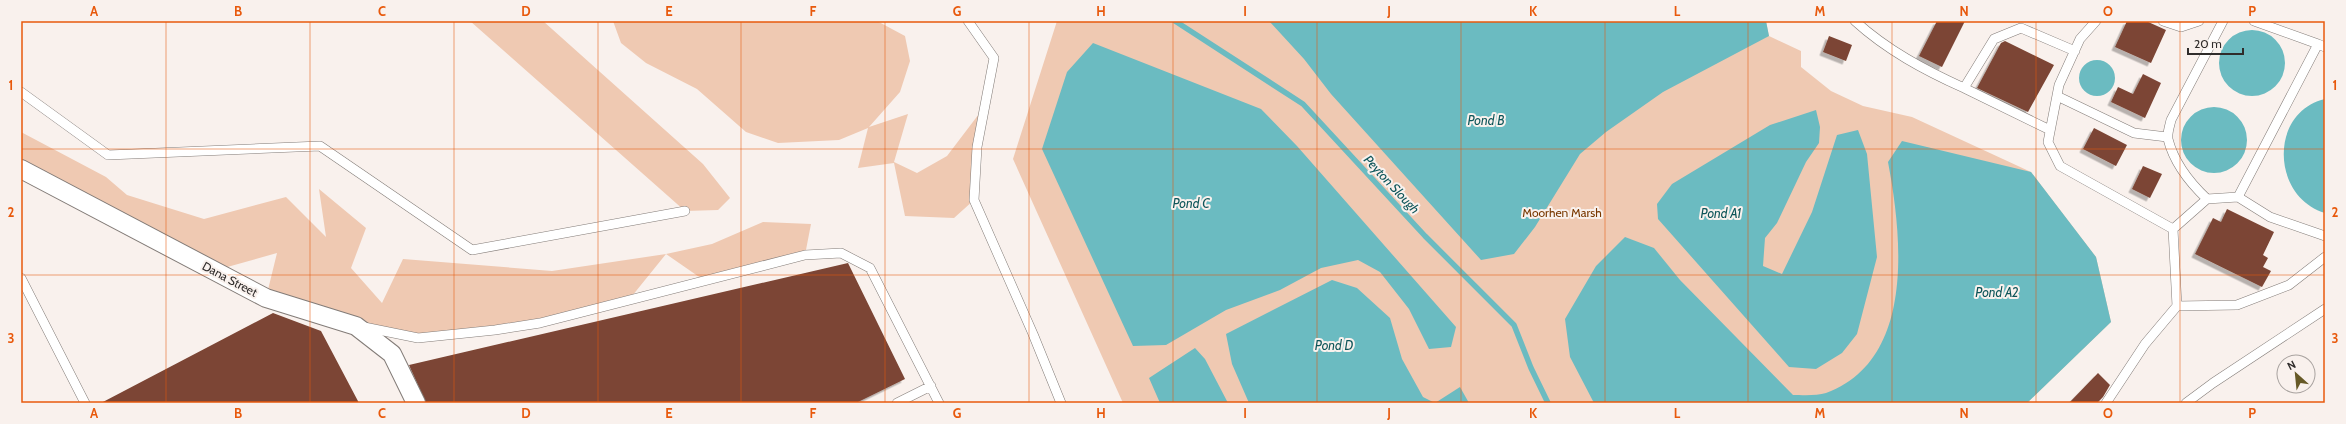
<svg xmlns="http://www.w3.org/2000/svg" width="2346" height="424" viewBox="0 0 2346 424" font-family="Cabin,sans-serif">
	<defs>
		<filter id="shadow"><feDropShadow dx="-3.5" dy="3.5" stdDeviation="0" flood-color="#0004"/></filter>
	</defs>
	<rect width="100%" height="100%" fill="#f9f1ed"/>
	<path fill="#efc9b2" d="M470,21H543L703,164L730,198L718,210L685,211Z
		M613,21H877L905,36L910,61L900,92L869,127L908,114L894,162L917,173L947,156L985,106L974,200L954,218L905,216L894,163L858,168L868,128L839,140L778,143L746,132L697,89L646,63L621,43Z
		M1057,21H1766L1769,36L1801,51V67L1831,91L1863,106L1912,117L2031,172L2096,257L2111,322L2027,403H1123L1013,159Z
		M21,132L106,177L127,195L204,219L286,197L326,237L319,189L366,228L351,268L382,303L403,259L552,271L666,254L712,244L763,222L811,224L805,255L705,281L666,254L628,301L540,323L418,338L266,298L277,253L213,271L21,169Z"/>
	<path fill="#6bbbc1" d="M1269,21H1766L1769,36L1663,92L1606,132L1580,154L1535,227L1514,254L1481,260L1331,94L1304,59Z
		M2219 63a33 33 0 1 1 66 0a33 33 0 1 1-66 0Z
		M1093,43L1261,109L1297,146L1456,327L1451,347L1429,349L1409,309L1380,272L1358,260L1321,268L1280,290L1226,310L1166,345L1133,346L1042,149L1067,72Z
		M2079 78a18 18 0 1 1 36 0a18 18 0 1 1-36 0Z
		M2325,99V213C2271,197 2269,112 2325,99Z
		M2181 140a33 33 0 1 1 66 0a33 33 0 1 1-66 0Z
		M1816,110L1820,127L1819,143L1806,162L1777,223L1765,238L1763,266L1782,274L1812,212L1837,135L1858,130L1867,154L1877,257L1857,334L1842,353L1816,369L1789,367L1658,219L1657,204L1672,184L1770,125Z
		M1902,141L2031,172L2096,257L2111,322L2027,403H1594L1570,357L1565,319L1596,266L1625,237L1654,248L1680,280L1793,395C1802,395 1817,396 1826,393C1916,360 1902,236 1888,162Z
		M1332,280L1357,288L1390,318L1402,359L1423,397L1435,403L1460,387L1469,403H1249L1232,364L1226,334Z
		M1195,348L1205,359L1228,403H1160L1149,378Z"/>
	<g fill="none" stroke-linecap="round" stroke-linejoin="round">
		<path stroke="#6bbbc1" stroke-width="5.5" d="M1175,21L1303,104L1425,236L1514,325L1531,368L1548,403"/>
	</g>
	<path fill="#7b4534" filter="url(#shadow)" d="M1937,21H1965L1942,67L1919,56Z
		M2127,21H2146L2166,30L2151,63L2115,47Z
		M1829,36L1852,45L1846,61L1823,52Z
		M2005,41L2054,65L2028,112L1977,88L2001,43Z
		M2143,74L2161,83L2145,118L2111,102L2118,87L2133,94Z
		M2094,128L2127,145L2116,166L2083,149Z
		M2143,166L2162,174L2150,198L2132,189Z
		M2227,209L2274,232L2263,255L2268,258L2263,267L2271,271L2262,287L2195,254L2213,218L2221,222Z
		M848,263L905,379L856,403H426L409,365Z
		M273,313L321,331L359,403H101Z
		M2098,373L2110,385L2103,397L2097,403H2069Z"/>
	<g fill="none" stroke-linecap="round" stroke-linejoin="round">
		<defs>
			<path id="lane" d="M968,21L994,58L977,147L974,200L1033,334L1061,403
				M1855,21C1887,50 1924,70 1964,88
				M2096,21L2080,39L2059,85L2048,142L2060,166L2173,229
				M2163,21L2181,27L2199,21
				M2254,21L2318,44
				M21,92L108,155L320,146L472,250L685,211
				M2057,96L2134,133L2167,137
				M2050,130L1964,88L1994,39L2021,28L2075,51
				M2238,197L2318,44L2325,47
				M2207,199C2189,182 2174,163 2168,139C2167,133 2170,125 2171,120L2223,21
				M21,278L85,403
				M2177,306L2237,305L2289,285L2325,257
				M364,327L418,338L495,330L540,323L805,255L841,253L870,268L939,403
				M897,403L931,386
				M2106,403L2145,344L2177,306L2173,229L2207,199L2238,197L2270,217L2325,236
				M2186,403L2213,383L2325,309"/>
			<path id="street" d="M21,169L266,298L356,326L392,354L416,403"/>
		</defs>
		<use href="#lane" stroke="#837c78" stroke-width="10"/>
		<use href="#street" stroke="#837c78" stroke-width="20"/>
		<use href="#lane" stroke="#fff" stroke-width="9"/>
		<use href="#street" stroke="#fff" stroke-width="18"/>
	</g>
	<path fill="none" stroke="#e8590c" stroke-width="1" stroke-opacity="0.55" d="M166,21V403M310,21V403M454,21V403M598,21V403M741,21V403M885,21V403M1029,21V403M1173,21V403M1317,21V403M1461,21V403M1605,21V403M1748,21V403M1892,21V403M2036,21V403M2180,21V403M21,149H2325M21,275H2325"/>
	<g text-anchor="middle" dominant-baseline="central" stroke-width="4" stroke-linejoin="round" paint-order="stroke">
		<g font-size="12" fill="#793800" stroke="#f9f1ed">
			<text x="1562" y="212">Moorhen Marsh</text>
		</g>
		<g font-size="12" fill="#2f2c2b" stroke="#f9f1ed">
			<text transform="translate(230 279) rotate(28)">Dana Street</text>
		</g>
		<g font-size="13" font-style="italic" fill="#0d5559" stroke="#f9f1ed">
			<text x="1486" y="120">Pond B</text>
			<text transform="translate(1392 184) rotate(47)">Peyton Slough</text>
			<text x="1191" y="203">Pond C</text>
			<text x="1721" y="213">Pond A1</text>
			<text x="1997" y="292">Pond A2</text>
			<text x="1334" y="345">Pond D</text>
		</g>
	</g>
	<rect width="2346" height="424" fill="none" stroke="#f9f1ed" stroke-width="44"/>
	<g transform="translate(2296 374) rotate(333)"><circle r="19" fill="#f9f1ed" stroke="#a8a29f"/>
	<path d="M0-3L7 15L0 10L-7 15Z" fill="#665926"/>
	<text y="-6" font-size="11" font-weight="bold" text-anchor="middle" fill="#2f2c2b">N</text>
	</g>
	<path d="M2188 48v6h55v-6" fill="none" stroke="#2f2c2b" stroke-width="2"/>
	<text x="2194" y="48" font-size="12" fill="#2f2c2b" stroke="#f9f1ed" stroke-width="3" paint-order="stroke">20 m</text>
	<rect x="22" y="22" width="2302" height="380" fill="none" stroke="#e8590c" stroke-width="1.5"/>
	<g font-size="13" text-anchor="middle" font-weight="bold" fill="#e8590c">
		<text x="94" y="16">A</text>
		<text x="238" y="16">B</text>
		<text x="382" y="16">C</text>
		<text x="526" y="16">D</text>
		<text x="669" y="16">E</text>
		<text x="813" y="16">F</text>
		<text x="957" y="16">G</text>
		<text x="1101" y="16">H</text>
		<text x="1245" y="16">I</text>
		<text x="1389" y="16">J</text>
		<text x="1533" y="16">K</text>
		<text x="1677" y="16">L</text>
		<text x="1820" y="16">M</text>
		<text x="1964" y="16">N</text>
		<text x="2108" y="16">O</text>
		<text x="2252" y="16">P</text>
		<text x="11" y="90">1</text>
		<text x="2335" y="90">1</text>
		<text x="11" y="217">2</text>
		<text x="2335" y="217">2</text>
		<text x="11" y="343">3</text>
		<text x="2335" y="343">3</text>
		<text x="94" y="418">A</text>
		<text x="238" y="418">B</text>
		<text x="382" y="418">C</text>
		<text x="526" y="418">D</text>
		<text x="669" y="418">E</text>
		<text x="813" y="418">F</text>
		<text x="957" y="418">G</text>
		<text x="1101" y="418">H</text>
		<text x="1245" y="418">I</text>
		<text x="1389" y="418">J</text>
		<text x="1533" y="418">K</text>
		<text x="1677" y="418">L</text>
		<text x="1820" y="418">M</text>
		<text x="1964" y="418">N</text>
		<text x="2108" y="418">O</text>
		<text x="2252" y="418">P</text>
	</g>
</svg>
